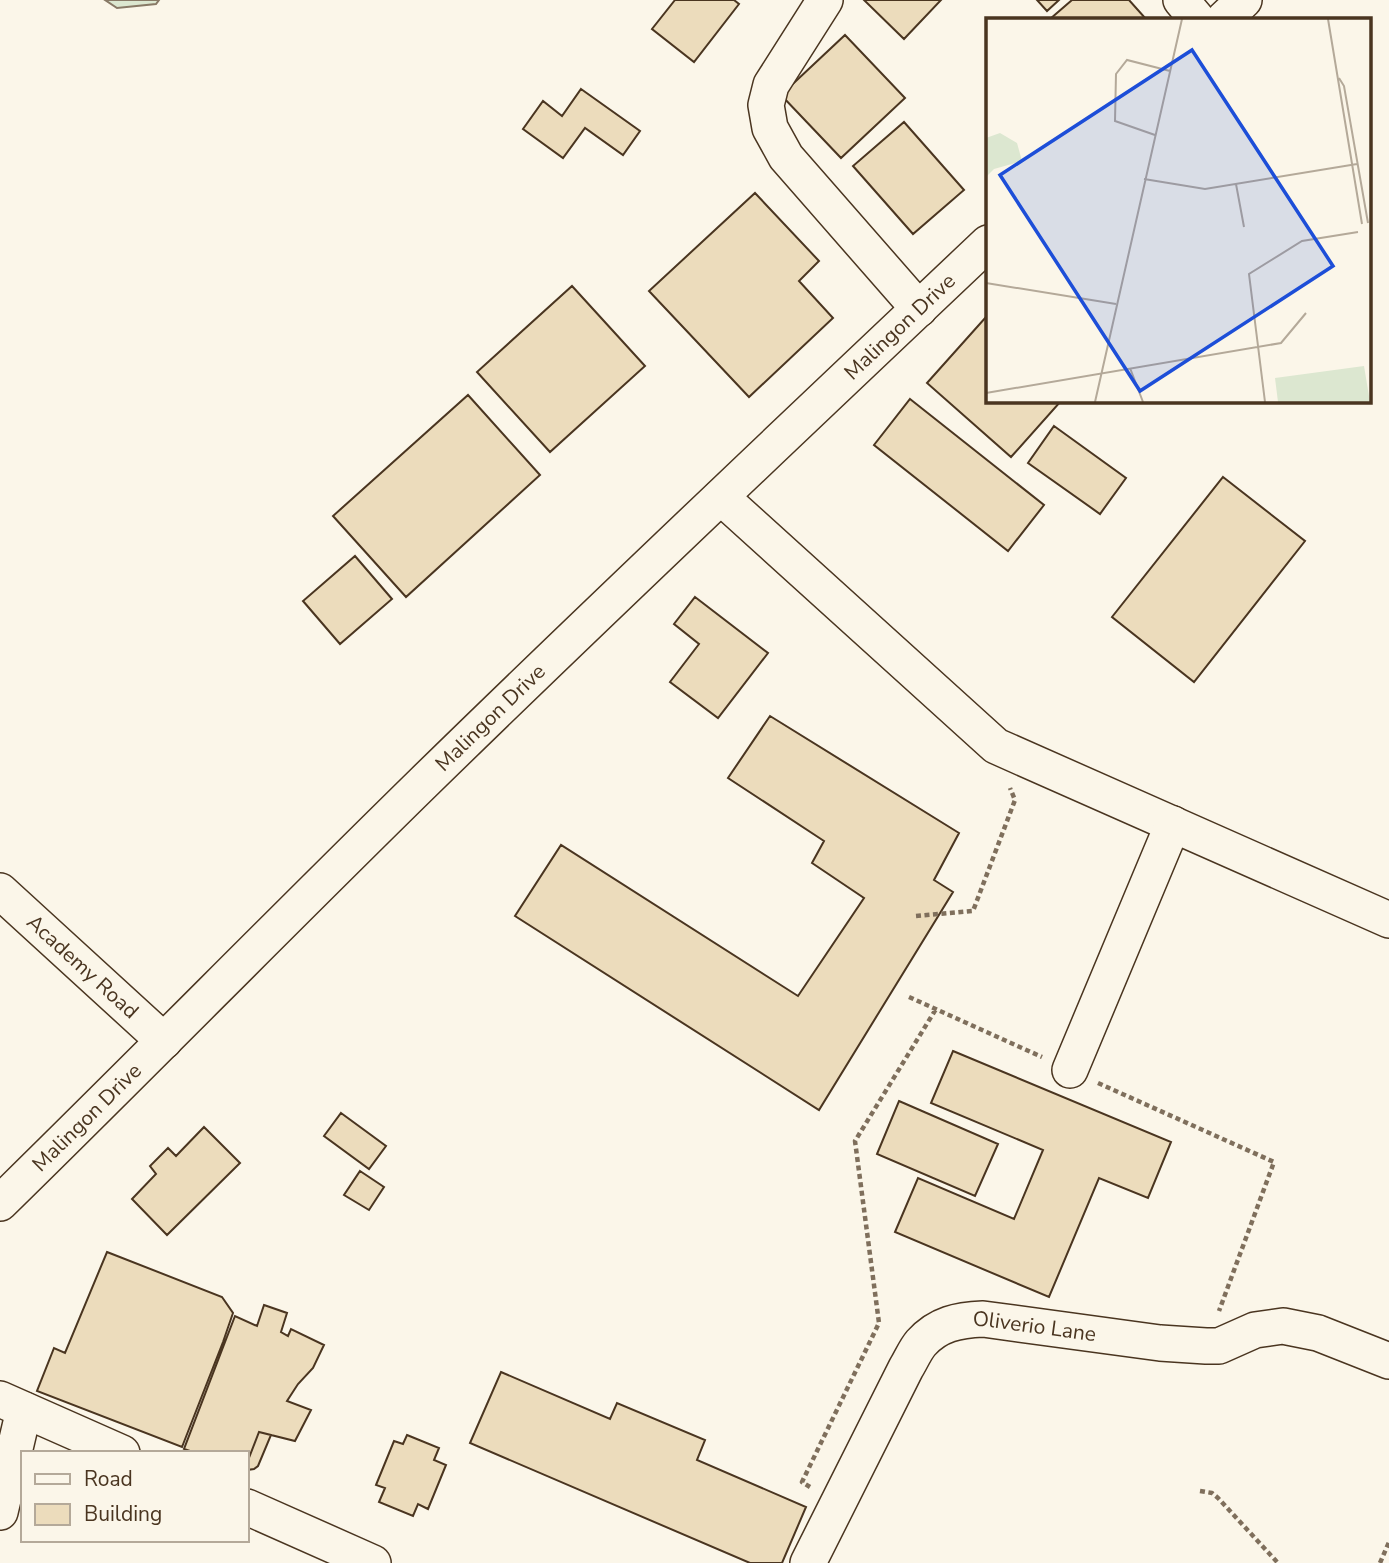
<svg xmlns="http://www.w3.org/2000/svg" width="1389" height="1563" viewBox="0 0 1389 1563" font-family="'Nunito Sans',sans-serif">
	<rect width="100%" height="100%" fill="#fbf6e9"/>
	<path fill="#dce7d0" stroke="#887966" stroke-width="2" d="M105,0H159L156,4L117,8Z"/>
	<path fill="#ecdcbc" stroke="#4a3520" stroke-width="2" d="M675,0H734L739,4L694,62L652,29Z
		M864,0H941L904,39Z
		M1037,0H1059L1047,11Z
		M1072,0H1129L1146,19H1050Z
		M845,35L905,98L841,158L781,95Z
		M581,89L640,131L623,155L585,128L563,158L523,129L543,101L562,116Z
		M904,122L964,190L913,234L853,166Z
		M755,193L819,261L799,281L833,318L749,397L649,291Z
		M572,286L645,366L550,452L477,372Z
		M986,317L988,319V401H1061L1011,457L927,383Z
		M468,395L540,475L406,597L333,516Z
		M910,399L1044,505L1008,551L874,445Z
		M1054,426L1126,478L1100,514L1028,463Z
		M1223,477L1305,541L1194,682L1112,617Z
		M355,556L392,599L340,644L303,601Z
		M695,597L768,653L718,718L670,682L699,644L674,624Z
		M770,716L959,833L934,880L953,892L819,1110L515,916L561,845L798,996L864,898L812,863L824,841L728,778Z
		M953,1051L1171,1142L1148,1198L1099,1178L1049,1297L895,1232L918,1178L1014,1219L1043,1150L931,1103Z
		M899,1101L998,1144L975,1196L877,1154Z
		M341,1113L386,1146L369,1169L324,1136Z
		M204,1127L240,1163L167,1235L132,1199L156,1174L150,1166L168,1148L176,1156Z
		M360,1171L384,1187L369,1210L344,1195Z
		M107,1252L222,1297L233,1313L223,1342L182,1447L37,1391L54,1348L65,1353Z
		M264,1305L287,1313L281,1332L288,1336L291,1329L324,1345L313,1368L298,1384L287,1401L311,1410L295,1441L259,1432L247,1463V1453H196L184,1449L235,1316L257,1326Z
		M501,1372L610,1419L617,1403L705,1440L697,1460L806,1507L782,1563H750L470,1443Z
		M259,1432L271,1435L258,1466L254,1469L247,1470V1463Z
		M407,1435L439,1448L434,1460L446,1465L428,1509L418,1504L413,1516L379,1502L385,1488L376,1485L394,1441L403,1444Z"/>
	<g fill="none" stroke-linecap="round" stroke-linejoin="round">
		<defs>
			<g id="minor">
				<path d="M825,0L771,85L766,105L770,128L786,157L919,309"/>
				<path d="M1181,0L1197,19"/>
				<path d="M1224,19L1244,0"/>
				<path d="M721,497L996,746L1389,920"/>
				<path id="s1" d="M0,891L164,1041"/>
				<path d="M1070,1070L1173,824"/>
				<path id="s2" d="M0,1203C142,1064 281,922 423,783C609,601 799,422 988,243"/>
				<path d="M0,1399L122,1453"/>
				<path d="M247,1507L373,1563"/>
				<path d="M0,1512L24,1410"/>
				<path id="s3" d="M808,1563L906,1368C911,1360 915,1350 921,1343C938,1324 958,1320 983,1319L1160,1343L1206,1346H1219L1255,1330L1283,1326L1318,1333L1389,1361"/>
			</g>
		</defs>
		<use href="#minor" stroke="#4a3520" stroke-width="38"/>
		<path stroke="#7f6f5c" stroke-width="4.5" stroke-dasharray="5 3.5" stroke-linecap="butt" d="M916,916L973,911L1015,800L1010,788
			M909,997L1042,1057
			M1098,1083L1274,1162L1219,1311
			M810,1487L802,1482L879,1323L855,1141L936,1009
			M1200,1491L1212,1493L1218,1498L1278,1563
			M1380,1563L1389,1542"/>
		<use href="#minor" stroke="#fbf6e9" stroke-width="35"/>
	</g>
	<g text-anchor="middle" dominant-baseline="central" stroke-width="5" stroke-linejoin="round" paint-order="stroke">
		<g font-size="21" fill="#4a3520" stroke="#fbf6e9">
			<text stroke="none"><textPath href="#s2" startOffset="1256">Malingon Drive</textPath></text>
			<text stroke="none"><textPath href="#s2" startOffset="690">Malingon Drive</textPath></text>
			<text stroke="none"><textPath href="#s1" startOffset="112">Academy Road</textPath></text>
			<text stroke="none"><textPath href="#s2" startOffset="122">Malingon Drive</textPath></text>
			<text stroke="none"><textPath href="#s3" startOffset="368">Oliverio Lane</textPath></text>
		</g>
	</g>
	<g transform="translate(986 18)">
		<rect width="385" height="385" fill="#fbf6e9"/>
		<path d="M14,115L31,125L36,143L8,151L0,159V120ZM378,348L384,384H292L289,360Z" fill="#dce7d0"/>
		<path fill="none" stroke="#b4a999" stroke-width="2" d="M342,1L376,206M353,60L358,68L382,205M169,117L129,103L130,56L141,42L184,53M158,161L219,171L371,146M250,166L258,209M0,265L130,286M144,350L157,384M0,375L295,325L320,295M109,384L196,1M279,384L263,256L316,223L372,214"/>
		<path fill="#1d4ed8" fill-opacity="0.15" stroke="#1d4ed8" stroke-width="3.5" d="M206,32L347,248L154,373L14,157Z"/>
		<rect width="385" height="385" fill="none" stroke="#4a3520" stroke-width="3.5"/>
	</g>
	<rect x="21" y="1451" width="228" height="91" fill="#fbf6e9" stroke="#b4a999" stroke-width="2"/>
	<rect x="35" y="1474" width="35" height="10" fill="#fbf6e9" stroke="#b4a999" stroke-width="2"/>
	<text x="84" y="1486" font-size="21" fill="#4a3520">Road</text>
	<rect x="35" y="1504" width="35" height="21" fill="#ecdcbc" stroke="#b4a999" stroke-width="2"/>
	<text x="84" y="1521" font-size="21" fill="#4a3520">Building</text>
</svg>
